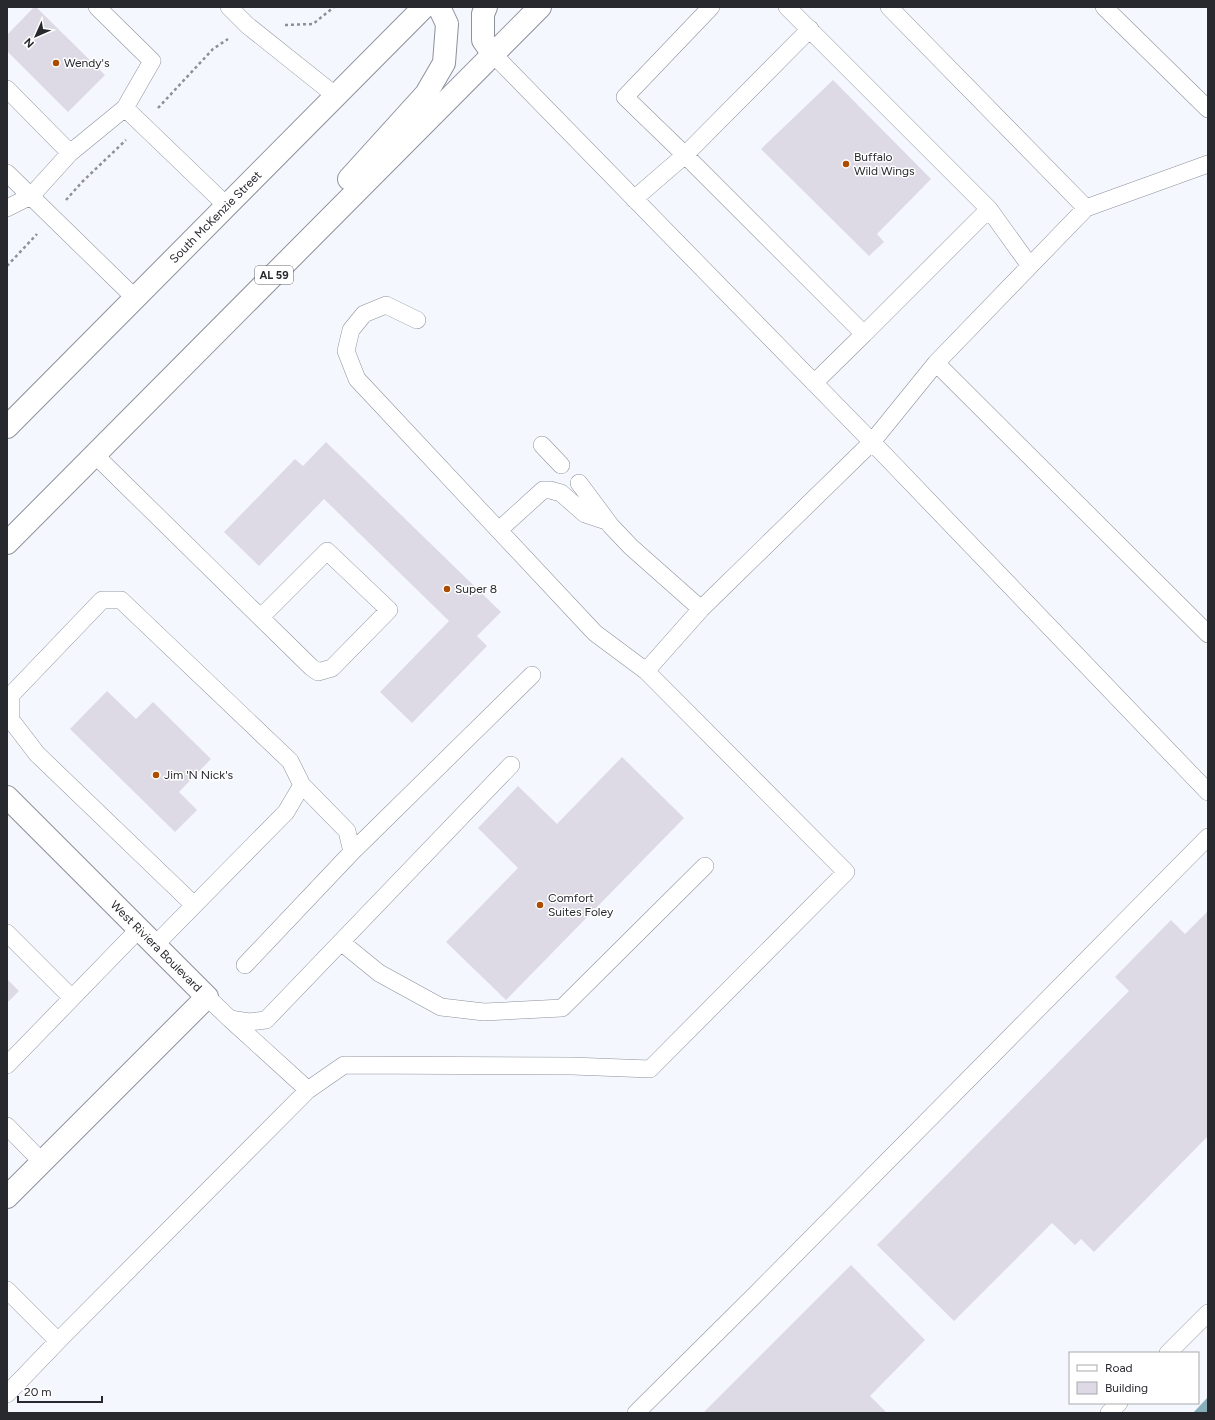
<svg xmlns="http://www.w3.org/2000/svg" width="1215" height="1420" viewBox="0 0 1215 1420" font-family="Figtree,sans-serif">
	<rect width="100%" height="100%" fill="#f5f7fe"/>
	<path fill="#88b0bb" d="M1208,1397V1413H1193Z"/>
	<path fill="#dddae5" d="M34,7H36L105,75L68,112L7,51V35Z
		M833,80L931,179L877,234L884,242L869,256L761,149Z
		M326,442L501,612L477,636L487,646L412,723L380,692L449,621L324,499L259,566L224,532L295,459L303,466Z
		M107,691L136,719L153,702L211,759L179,792L197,810L175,832L70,729Z
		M622,757L684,818L506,1000L446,942L518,868L478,828L518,786L557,824Z
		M1208,911V1136L1094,1252L1081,1239L1075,1245L1052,1223L954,1321L877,1245L1129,991L1115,977L1171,920L1185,934Z
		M7,979L19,991L7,1003Z
		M851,1265L925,1340L870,1396L887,1413H703Z"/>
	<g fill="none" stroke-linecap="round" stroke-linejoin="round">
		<defs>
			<path id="lane" d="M97,7L152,61L125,108L227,206
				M229,7L247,25L336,96
				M711,7L625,97L685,155L864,334L989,209L787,7
				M889,7L1086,208
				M1104,7L1208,109
				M493,54L872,442L936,363L1086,208L1208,164
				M7,89L70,153L31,196L7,208
				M70,153L125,108
				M7,173L135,298
				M634,199L685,155L810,29
				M989,209L1030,266
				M417,320L386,305L364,314L351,330L346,351L357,379L595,633L646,671
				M936,363L1208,634
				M814,383L864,334
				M542,445L561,465
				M95,455L311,667L318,672L332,668L389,610L327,551L261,617
				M579,483L611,526L631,547L701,609
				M499,530L543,490H550L561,493L585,514L606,521
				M352,852L532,675
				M7,933L72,998
				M341,942L379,973L441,1007L484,1012L562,1008L705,866
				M155,945L286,812L302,785L290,761L121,600H102L11,695V720L37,754L194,905
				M245,965L352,852L347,831L302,785
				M207,997L230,1019L249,1022L266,1020L511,765
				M230,1019L308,1090L344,1065L572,1066L650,1069L846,872L646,671L701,609L872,442L1208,792
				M7,1065L139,929
				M7,1126L42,1162
				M7,1290L58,1341L308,1090
				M1168,1353L1208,1313
				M7,1394L58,1341
				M636,1413L756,1294L1208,837
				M1109,1413L1119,1403"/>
			<g id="street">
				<path id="s1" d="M7,797L207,997L7,1197"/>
			</g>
			<g id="primary">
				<path d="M486,7L483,14V40L493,54"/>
				<path d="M349,179L426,94L444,63L447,24L439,7"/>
				<path id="s2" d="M7,427L424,7"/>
				<path d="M7,543L540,7"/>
			</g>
		</defs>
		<use href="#lane" stroke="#8d919b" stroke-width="18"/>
		<use href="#street" stroke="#8d919b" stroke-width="24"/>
		<use href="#primary" stroke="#8d919b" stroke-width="24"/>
		<path stroke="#8e9096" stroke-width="2.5" stroke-dasharray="3 3" stroke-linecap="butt" d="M285,25L313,24L334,7
			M158,108L213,49L228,39
			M66,200L82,182L126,140
			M7,266L37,234"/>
		<use href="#lane" stroke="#fff" stroke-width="17"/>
		<use href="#street" stroke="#fff" stroke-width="22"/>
		<use href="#primary" stroke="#fff" stroke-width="22"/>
	</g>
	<g fill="#ac4c02" stroke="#fff" stroke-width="1.5">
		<circle cx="56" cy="63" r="4"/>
		<circle cx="846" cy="164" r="4"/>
		<circle cx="447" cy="589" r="4"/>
		<circle cx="156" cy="775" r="4"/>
		<circle cx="540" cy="905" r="4"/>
	</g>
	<g text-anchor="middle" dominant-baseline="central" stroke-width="3" stroke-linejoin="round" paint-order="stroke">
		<rect fill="#fff" stroke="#68696d" stroke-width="1" x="255" y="266" width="38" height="18" rx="3"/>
		<g font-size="11" font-weight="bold" fill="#28292e">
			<text x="274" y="275">AL 59</text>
		</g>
		<g font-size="12" fill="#28292e" stroke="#fff" text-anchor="start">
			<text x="64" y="63">Wendy's</text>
			<text x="854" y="157">Buffalo<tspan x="854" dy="14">Wild Wings</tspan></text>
			<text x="455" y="589">Super 8</text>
			<text x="164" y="775">Jim 'N Nick's</text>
			<text x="548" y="898">Comfort<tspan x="548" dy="14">Suites Foley</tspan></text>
		</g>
		<g font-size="12" fill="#28292e" stroke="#fff">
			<text stroke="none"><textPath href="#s2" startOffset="296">South McKenzie Street</textPath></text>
			<text stroke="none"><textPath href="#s1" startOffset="211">West Riviera Boulevard</textPath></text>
		</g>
	</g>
	<rect width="1215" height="1420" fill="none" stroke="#28292e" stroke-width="16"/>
	<rect x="1069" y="1352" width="130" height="52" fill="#ffffff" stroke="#a9a9ab"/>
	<rect x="1077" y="1365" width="20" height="6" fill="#ffffff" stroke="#a9a9ab"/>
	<text x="1105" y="1372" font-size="12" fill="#28292e">Road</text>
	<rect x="1077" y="1382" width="20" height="12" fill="#dddae5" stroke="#a9a9ab"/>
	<text x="1105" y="1392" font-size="12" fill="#28292e">Building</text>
	<g transform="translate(36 36) rotate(225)" stroke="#ffffff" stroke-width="3" paint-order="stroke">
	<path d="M0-3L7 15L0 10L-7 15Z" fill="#28292e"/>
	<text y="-6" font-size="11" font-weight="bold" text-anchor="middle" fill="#28292e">N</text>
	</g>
	<path d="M18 1396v6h84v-6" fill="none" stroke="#28292e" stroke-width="2"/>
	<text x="24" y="1396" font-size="12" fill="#28292e" stroke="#ffffff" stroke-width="3" paint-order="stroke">20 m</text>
</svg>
